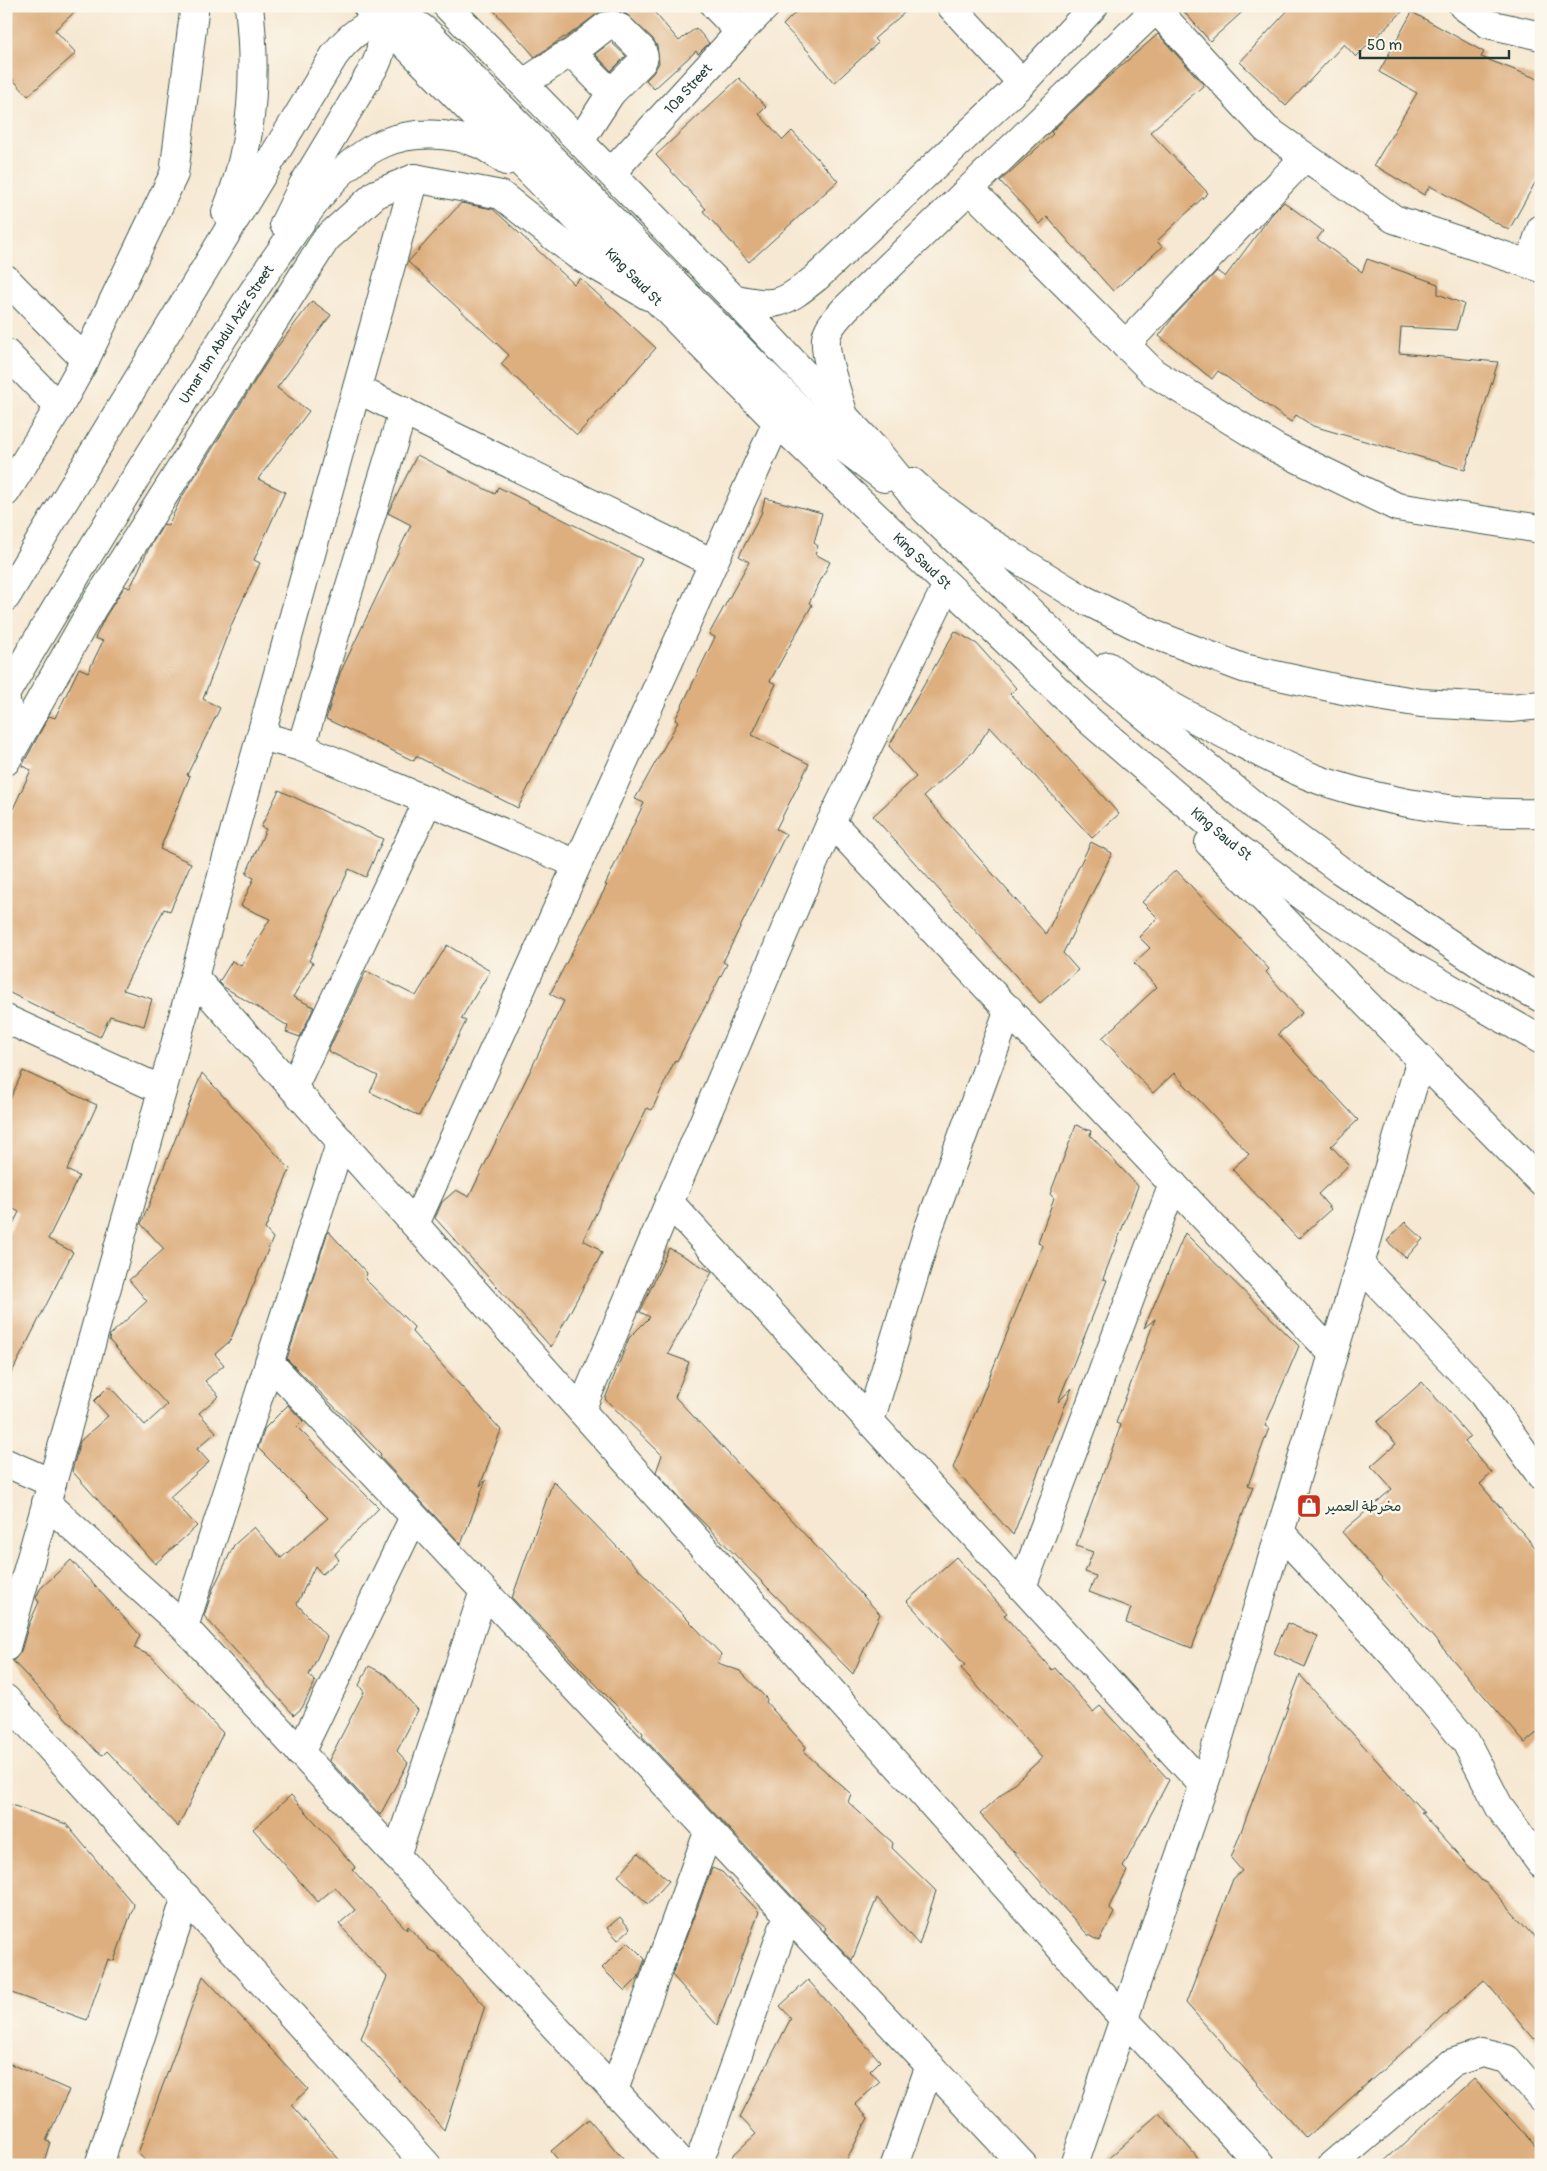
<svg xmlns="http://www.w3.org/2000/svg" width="1547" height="2171" viewBox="0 0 1547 2171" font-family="Pangolin,'Playpen Sans Arabic',sans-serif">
	<rect width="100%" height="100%" fill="#fbf7ec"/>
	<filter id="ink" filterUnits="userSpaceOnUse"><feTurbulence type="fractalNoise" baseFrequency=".02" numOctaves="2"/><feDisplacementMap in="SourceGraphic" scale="10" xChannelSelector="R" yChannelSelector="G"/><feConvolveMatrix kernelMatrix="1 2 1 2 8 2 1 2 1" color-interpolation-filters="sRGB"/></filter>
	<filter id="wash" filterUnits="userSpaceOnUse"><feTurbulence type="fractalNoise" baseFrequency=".0096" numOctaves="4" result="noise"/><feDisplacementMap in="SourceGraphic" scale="20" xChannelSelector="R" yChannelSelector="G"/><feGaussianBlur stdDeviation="1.12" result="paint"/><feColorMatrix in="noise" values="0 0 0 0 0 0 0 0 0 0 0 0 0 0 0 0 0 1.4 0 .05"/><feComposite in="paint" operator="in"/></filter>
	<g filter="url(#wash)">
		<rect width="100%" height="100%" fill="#f6e8d2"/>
		<g id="blocks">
			<path fill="#ddae7e" d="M6,6H81L55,30L76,53L28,96L6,72Z
				M490,6H649L679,41L696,28L709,43L698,54L696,51L654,89L646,80L653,73L659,63L657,46L653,39L626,14L611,10L597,14L565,38L564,37L535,57Z
				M802,6H912L874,39L878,43L834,83L809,52L783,25Z
				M1179,6H1249L1210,41Z
				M1292,6H1408L1356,57L1344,44L1286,106L1240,62Z
				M1412,12L1484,52L1481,57L1541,80V172L1509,230L1430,186L1424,195L1374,165L1417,93L1379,72Z
				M1158,34L1204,85L1150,132L1208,193L1157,241L1162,247L1113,291L1047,217L1040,224L1000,181L1053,134L1051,132L1106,79Z
				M611,42L626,56L611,71L595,54Z
				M739,78L766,107L759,114L783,140L792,131L838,181L749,262L703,211L706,209L656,155Z
				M1284,202L1323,231L1317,239L1362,272L1367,259L1438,284V294L1464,304L1456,330L1401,327L1399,353L1498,362L1465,470L1313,426L1296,415L1291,422L1218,371L1212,379L1159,336L1174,316L1217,271L1225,277L1273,213Z
				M461,203L493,209L574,284L580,278L656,348L577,435L501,364L509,355L408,262Z
				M312,301L331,315L277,388L309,411L258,479L285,492L254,560L260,563L230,628L203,699L220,708L187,775L190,776L160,849L191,863L170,911L164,909L123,990L152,999L144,1026L110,1016L100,1037L6,991V824L31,770L22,766L49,716L55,718L79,668L88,672L103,641L95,638L105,617L125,586L130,588L148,550L164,524L168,526L180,500L272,354Z
				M417,455L495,494L498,487L642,559L518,808L416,756L414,761L326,719L340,673L411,525L388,513Z
				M765,498L822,513L814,543L818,546L815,554L830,562L809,603L812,605L770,681L776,684L752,735L809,764L776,829L786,834L723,962L727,964L677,1061L675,1060L652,1110L647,1108L583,1240L596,1247L602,1253L551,1347L435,1218L442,1202L456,1190L469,1197L564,1001L550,994L607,885H605L644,803L635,799L678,722L675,720L715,637L709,634L749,562L739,556L761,514Z
				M955,631L977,644L1016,688L1010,694L1119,814L1092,838L990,727L973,752L924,796L1046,934L1091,842L1112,853L1063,953L1078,970L1040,1003L873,816L916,777L889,746Z
				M279,790L383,839L366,877L349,869L309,961L313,963L293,997L314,1007L300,1037L286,1032L288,1026L224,987L219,982L232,961L241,966L270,919L241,906L254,878L246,874L266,829L261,827Z
				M1176,870L1269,969L1266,972L1302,1013L1278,1034L1358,1120L1331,1146L1349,1165L1318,1194L1331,1209L1298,1239L1232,1169L1249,1154L1174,1073L1153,1093L1102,1038L1157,987L1134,963L1150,948L1139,937L1158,918L1142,902Z
				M447,945L490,971L461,1019L466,1021L419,1116L370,1092L378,1076L328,1051L366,971L416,996Z
				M23,1071L97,1105L67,1170L79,1176L48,1239L73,1252L6,1384V1238L19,1212L6,1205V1108Z
				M202,1073L290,1169L265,1229L273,1238L230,1341L215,1354L224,1365L205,1381L219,1396L199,1413L216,1432L197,1449L209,1462L170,1497L197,1526L155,1564L72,1471L80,1441L108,1416L94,1401L109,1386L145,1425L167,1405L109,1340L110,1335L147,1301L129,1280L164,1249L141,1224Z
				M1076,1125L1091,1131L1090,1135L1138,1186L1103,1279L1107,1280L1058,1402L1072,1388L1013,1535L953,1468L1042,1246L1038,1242L1054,1198L1050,1194Z
				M1405,1222L1423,1239L1406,1258L1387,1241Z
				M328,1231L367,1273L365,1279L414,1327L412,1332L501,1430L480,1486L486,1480L461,1544L380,1457L381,1454L287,1359Z
				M1185,1233L1299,1346L1265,1426L1269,1428L1248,1485L1253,1487L1192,1648L1126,1623L1131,1608L1089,1592L1096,1576L1085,1572L1093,1552L1076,1546L1121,1425L1116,1423L1155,1319L1144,1328Z
				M669,1248L712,1272L668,1354L689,1362L675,1397L880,1614L853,1674L684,1503L656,1472L662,1455L605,1399L629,1338L650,1317L640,1312Z
				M1422,1382L1470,1437L1465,1442L1492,1473L1480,1484L1541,1554V1729L1525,1743L1342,1532L1392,1489L1371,1466L1396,1444L1377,1422Z
				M288,1405L303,1421L297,1427L379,1508L335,1554L339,1560L322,1574L315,1566L297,1604L327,1637L309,1675L315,1682L302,1708L294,1715L204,1616L213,1589L234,1545L254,1527L281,1558L328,1518L258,1448L265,1428Z
				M553,1481L721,1654L718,1663L740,1671L767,1699L766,1702L806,1747L804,1752L851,1794L848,1802L893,1843L892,1848L936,1891L919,1945L877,1898L852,1960L824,1931L826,1928L804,1909L642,1736L643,1733L512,1598Z
				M956,1557L1007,1613L1004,1615L1052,1670L1055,1668L1093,1712L1100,1706L1169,1780L1123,1867L1127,1871L1109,1907L1114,1913L1099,1941L1088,1935L980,1814L1042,1758L961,1668L965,1665L907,1601Z
				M71,1560L140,1635L134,1648L151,1656L223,1733L178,1827L107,1751L103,1755L97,1752L13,1661L21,1651L29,1624L39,1602L36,1598L40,1589Z
				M1287,1623L1318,1636L1305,1667L1274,1653Z
				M369,1666L386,1675L418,1710L397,1751L408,1763L380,1815L329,1760L364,1692L359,1685Z
				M1300,1675L1424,1813L1420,1812L1482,1881L1486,1883L1541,1945V2047L1484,1980L1306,2138L1186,2003L1233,1879L1242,1871L1231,1858Z
				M291,1795L356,1868L353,1870L407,1930L408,1926L429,1950L436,1953L485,2006L444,2130L361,2038L387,1977L339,1924L355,1910L335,1887L318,1902L253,1829Z
				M6,1803L66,1824L134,1905L114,1961L108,1959L87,2020L6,1991Z
				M638,1853L669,1881L648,1904L618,1876Z
				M712,1868L722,1872L759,1912L717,2025L672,1975Z
				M620,1917L630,1929L618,1940L607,1928Z
				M628,1942L645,1959L638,1978L625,1991L602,1968Z
				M203,1976L308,2089L291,2105L344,2165H149L138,2153Z
				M808,1980L880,2061L870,2071L880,2082L855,2104L868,2118L844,2165H739L732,2156L756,2134L740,2117L791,2018L780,2006Z
				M6,2062L69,2090L46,2141L50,2142L43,2165H6Z
				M1474,2079L1541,2152V2165H1380Z
				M1159,2113L1204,2165H1101Z
				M589,2119L628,2165H562L551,2151Z"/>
		</g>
	</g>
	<g filter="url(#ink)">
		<use href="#blocks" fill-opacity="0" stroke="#3f574c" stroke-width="1"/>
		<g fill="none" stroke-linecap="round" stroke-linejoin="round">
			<defs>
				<g id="minor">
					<path d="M715,6L740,32"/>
					<path d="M951,6L1022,83"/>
					<path d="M1463,6L1488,24L1541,36"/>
					<path d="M1156,9L1266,129L1394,219L1541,268"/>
					<path d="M572,53L606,26L613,25L620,28L642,50L644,57L642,62L611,93"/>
					<path d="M524,83L563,57L572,53L611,93L580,141"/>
					<path id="s1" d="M611,173L740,32L766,6"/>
					<path d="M971,190L1154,373L1276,448L1397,507L1541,529"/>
					<path d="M1529,264L1541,229"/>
					<path d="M6,279L85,360"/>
					<path d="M733,298C777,309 783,304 817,277L1022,83L1094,6"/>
					<path d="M1125,345L1305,157"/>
					<path d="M6,353L59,407"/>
					<path d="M357,389L713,563"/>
					<path d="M844,416C839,397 824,358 826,339C827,327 838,317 845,309L1159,6"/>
					<path d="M912,482L931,499L988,541L1081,598L1153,634L1243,668L1348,691L1421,703L1511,708L1541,705"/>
					<path d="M6,492L59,407L85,360L174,174L194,12L192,6"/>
					<path d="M6,701L15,745"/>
					<path d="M261,736L301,747L577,864"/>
					<path d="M301,747L403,411"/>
					<path d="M6,761L92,609L326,239L376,194L415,178L501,195L577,255L648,296"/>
					<path d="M831,822L1333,1354"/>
					<path d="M194,977L1124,2019L1261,2165"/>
					<path d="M6,1019L162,1090"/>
					<path d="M293,1088L428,801"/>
					<path d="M669,1202L1204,1786"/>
					<path d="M415,1224L777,422"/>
					<path d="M1360,1265L1482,1393L1541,1476"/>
					<path d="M269,1362L1023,2165"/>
					<path d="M581,1410L831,822L947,585"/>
					<path d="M870,1421L927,1233L1009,1009"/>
					<path d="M6,1463L52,1483"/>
					<path d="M46,1503L184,1627L683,2165"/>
					<path d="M1280,1532L1400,1662L1466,1742L1500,1808L1541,1864"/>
					<path d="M1022,1587L1173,1184"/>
					<path d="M184,1627L341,1141"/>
					<path d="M6,1647L194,977L415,178"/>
					<path d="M6,1699L427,2165"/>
					<path d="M300,1753L414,1517"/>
					<path d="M396,1856L484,1591"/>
					<path d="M614,2090L709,1830"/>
					<path d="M99,2165L186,1897"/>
					<path d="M698,2165L788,1915"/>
					<path d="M895,2165L930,2065"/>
					<path d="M1074,2165L1211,1764L1421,1059"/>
					<path d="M1332,2165L1452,2063L1482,2053L1507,2059L1541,2098"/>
				</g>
				<g id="major">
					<path id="s2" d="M367,6L777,422L1091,722L1230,842L1315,905L1397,958L1541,1040"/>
					<path d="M447,6L733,298L874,448L925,510L1097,676L1261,811L1340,870L1489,970L1541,998"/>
					<path d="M226,212C253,147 257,76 249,6"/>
					<path d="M284,224L303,185L376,64C384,47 382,32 381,13"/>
					<path d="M6,597L334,56C353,30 381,10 415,24C421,26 426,32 431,36L818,428L884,478"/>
					<path d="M1108,666C1143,692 1183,713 1222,733C1253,749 1292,771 1325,782C1397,805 1465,815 1541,813"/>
					<path id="s3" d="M6,693C67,589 130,486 194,384C222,339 250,295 280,252C308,212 337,163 384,143C412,131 451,132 479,144C488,148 497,155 506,161"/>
					<path d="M1209,843L1541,1182"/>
				</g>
			</defs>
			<use href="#minor" stroke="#3f574c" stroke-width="30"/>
			<use href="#major" stroke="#3f574c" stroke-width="30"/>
			<use href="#minor" stroke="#fff" stroke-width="28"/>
			<use href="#major" stroke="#fff" stroke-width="28"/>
		</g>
	</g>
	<defs>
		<symbol id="shop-square" viewBox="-11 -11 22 22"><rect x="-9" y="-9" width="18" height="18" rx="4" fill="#c8321e" stroke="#fbf7ec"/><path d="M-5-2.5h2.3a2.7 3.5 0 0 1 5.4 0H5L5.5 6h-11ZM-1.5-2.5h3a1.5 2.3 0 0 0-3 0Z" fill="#fff"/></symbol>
	</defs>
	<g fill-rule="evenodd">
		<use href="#shop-square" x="1295" y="1492" width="28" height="28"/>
	</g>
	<g text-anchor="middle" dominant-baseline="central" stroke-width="5" stroke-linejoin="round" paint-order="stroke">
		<g font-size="14" fill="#1f3d34" stroke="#fbf7ec">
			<text stroke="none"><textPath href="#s1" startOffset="114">10a Street</textPath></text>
			<text stroke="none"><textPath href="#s2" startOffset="380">King Saud St</textPath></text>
			<text stroke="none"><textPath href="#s3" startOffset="421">Umar Ibn Abdul Aziz Street</textPath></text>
			<text stroke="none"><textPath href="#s2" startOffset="785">King Saud St</textPath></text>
			<text stroke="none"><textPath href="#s2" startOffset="1190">King Saud St</textPath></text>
		</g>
		<g font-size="14" fill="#1f3d34" stroke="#fbf7ec" text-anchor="start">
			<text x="1326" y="1506">مخرطة العمير</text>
		</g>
	</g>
	<rect width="1547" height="2171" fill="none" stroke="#fbf7ec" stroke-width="25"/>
	<path d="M1360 50v8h149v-8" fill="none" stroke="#1f3d34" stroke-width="2.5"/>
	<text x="1367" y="50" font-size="15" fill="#1f3d34" stroke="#fbf7ec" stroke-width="4" paint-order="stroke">50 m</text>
</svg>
